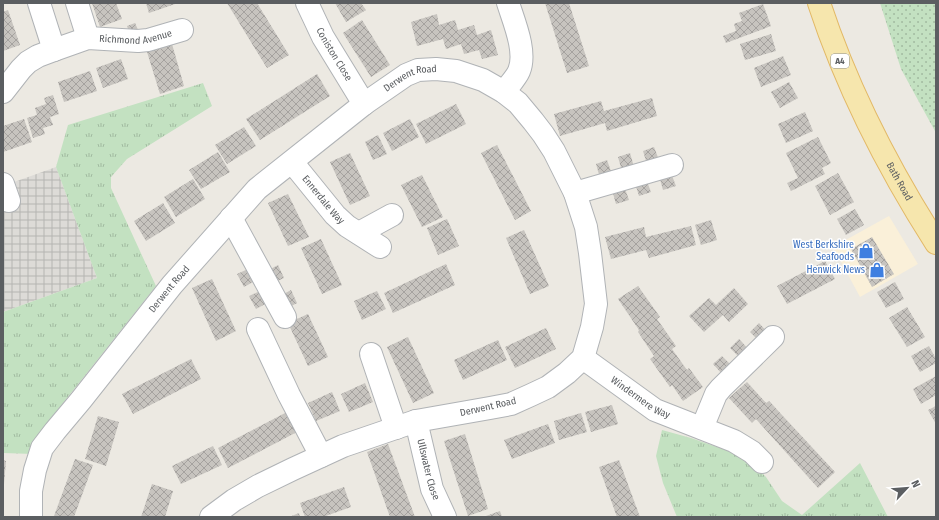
<svg xmlns="http://www.w3.org/2000/svg" width="939" height="520" viewBox="0 0 939 520" font-family="'Fira Sans Condensed',sans-serif">
	<defs>
		<pattern id="industrial-grid" width="8" height="8" patternUnits="userSpaceOnUse"><rect width="8" height="8" fill="#dddbd7"/><path d="M0 4h8M4 0v8" fill="none" stroke="#b6b5b2"/></pattern>
		<pattern id="grass-tufts" width="24" height="20" patternUnits="userSpaceOnUse"><rect width="24" height="20" fill="#c3e1c1"/><path d="M3 7l-1-3M5 7V3M7 7l1-3M15 17l-1-3M17 17v-4M19 17l1-3" fill="none" stroke="#a1baa0"/></pattern>
		<pattern id="park-dots" width="8" height="8" patternUnits="userSpaceOnUse"><rect width="8" height="8" fill="#c3e1c1"/><path d="M2 2h.1M6 6h.1" fill="none" stroke="#a1baa0" stroke-width="1.8" stroke-linecap="round"/></pattern>
		<pattern id="building-cross-hatch" width="8" height="8" patternUnits="userSpaceOnUse"><rect width="8" height="8" fill="#c7c4bf"/><path d="M0 0l8 8M0 8l8-8" fill="none" stroke="#a5a29f"/></pattern>
	</defs>
	<rect width="100%" height="100%" fill="#ece9e2"/>
	<path fill="#faf0d9" d="M889,216L918,264L860,297L833,247Z"/>
	<path fill="url(#industrial-grid)" d="M56,167L97,278L3,312V186Z"/>
	<path fill="url(#grass-tufts)" d="M203,83L212,106L127,159L111,177V188L156,286L52,417L33,445V454L3,453V312L97,278L56,167L68,125Z
		M662,430L691,438L746,457L766,477L782,501L802,515L860,463L888,517H677L663,483L656,456Z"/>
	<path fill="url(#park-dots)" d="M880,3H936V133L901,69Z"/>
	<path fill="url(#building-cross-hatch)" d="M92,3H116L122,19L100,27Z
		M146,3H178L149,13Z
		M227,3H257L289,55L267,68Z
		M335,3H361L366,10L346,22Z
		M545,3H569L589,66L567,73Z
		M763,4L771,26L726,43L723,36L736,31L734,24L742,21L739,13Z
		M8,10L20,45L3,51V12Z
		M437,14L439,25L455,20L458,30L474,25L477,35L491,30L498,55L482,59L479,50L464,54L461,44L446,49L443,39L417,46L411,22Z
		M362,20L390,65L371,77L343,33Z
		M135,23L139,32L130,35L127,26Z
		M771,34L776,51L745,60L740,44Z
		M172,44L184,86L160,94L147,52Z
		M783,56L791,75L761,87L754,68Z
		M121,59L128,79L103,88L96,68Z
		M90,71L97,91L64,102L58,82Z
		M317,74L330,96L260,140L246,119Z
		M789,82L798,98L780,108L771,92Z
		M53,95L59,114L50,117L53,125L43,128L45,134L33,138L27,118L37,115L35,108L46,104L44,98Z
		M652,98L657,116L607,131L605,123L560,136L554,114L601,101L604,111Z
		M456,104L466,124L426,144L416,124Z
		M805,112L813,131L786,143L778,124Z
		M24,119L32,142L3,152V126Z
		M410,119L419,137L392,151L383,133Z
		M244,127L256,146L227,164L215,145Z
		M378,135L387,154L373,160L365,142Z
		M818,137L831,163L822,168L825,174L791,191L787,183L798,178L786,153Z
		M497,145L531,211L515,220L481,153Z
		M654,147L659,160L647,164L643,151Z
		M218,152L230,172L201,189L189,170Z
		M350,153L370,196L350,205L330,162Z
		M630,153L634,167L622,171L618,157Z
		M607,160L612,174L600,178L596,164Z
		M671,173L676,186L663,190L659,176Z
		M838,173L854,202L830,215L815,186Z
		M422,175L443,217L422,227L401,185Z
		M193,179L205,199L176,217L164,197Z
		M646,179L651,192L639,196L635,183Z
		M624,186L629,200L616,204L612,190Z
		M288,194L309,237L288,246L268,203Z
		M163,203L175,223L146,241L134,221Z
		M855,209L864,225L846,235L837,219Z
		M447,219L459,246L438,255L427,228Z
		M711,220L717,240L701,245L695,225Z
		M691,226L696,245L649,258L646,250L611,259L605,237L644,227L646,237Z
		M524,230L549,286L530,294L506,238Z
		M872,237L894,274L872,287L851,249Z
		M321,239L342,285L322,294L301,248Z
		M825,261L835,279L787,304L777,286Z
		M446,264L455,285L393,313L384,293Z
		M278,265L284,278L273,283L267,271Z
		M248,269L255,281L244,287L237,274Z
		M212,279L236,331L216,341L192,288Z
		M895,282L904,299L886,308L877,292Z
		M638,286L660,317L657,319L676,346L672,349L687,370L689,368L703,387L683,401L672,385L670,387L650,359L654,356L638,332L639,330L618,299Z
		M734,288L748,304L729,322L723,315L704,332L689,316L709,298L716,305Z
		M291,290L297,303L286,309L280,296Z
		M260,291L267,303L256,309L249,296Z
		M377,291L386,309L362,320L354,301Z
		M907,307L925,337L907,347L889,318Z
		M308,314L328,357L308,366L288,323Z
		M759,323L768,333L760,342L750,332Z
		M546,328L556,349L515,368L505,347Z
		M408,337L434,393L413,403L387,347Z
		M739,339L749,350L740,358L730,348Z
		M498,340L507,360L463,380L454,360Z
		M929,346L936,359V363L920,372L911,356Z
		M722,356L732,366L723,375L713,364Z
		M191,359L201,379L133,414L122,394Z
		M936,376V395L921,404L913,389Z
		M747,382L766,403L769,401L835,472L818,488L756,419L752,423L729,398Z
		M365,383L373,402L349,412L341,394Z
		M332,392L340,411L316,421L308,403Z
		M612,405L618,424L591,432L585,412Z
		M936,406V424L928,410Z
		M287,412L297,432L228,468L218,448Z
		M581,413L587,432L559,440L554,421Z
		M98,416L119,422L106,466L85,459Z
		M548,424L555,443L512,459L504,440Z
		M465,434L488,509L468,516L444,441Z
		M388,444L415,517H390L367,452Z
		M213,446L222,465L181,484L172,466Z
		M75,459L93,465L74,517H56L54,516Z
		M3,460L6,461L4,484H3Z
		M619,460L640,517H617L599,467Z
		M152,484L173,491L165,517H141Z
		M344,487L351,507L323,517H305L300,503Z
		M500,511L502,517H483Z
		M299,513L300,517H289Z"/>
	<g fill="none" stroke-linecap="round" stroke-linejoin="round">
		<defs>
			<g id="minor">
				<path d="M39,3L54,50"/>
				<path d="M77,3L88,38"/>
				<path id="s1" d="M307,3L323,37L364,104"/>
				<path id="s2" d="M3,92L21,69L28,62L38,56L54,50L88,38L138,41L148,40L182,30"/>
				<path d="M504,92C509,85 516,78 519,71C527,52 514,22 508,3"/>
				<path id="s3" d="M292,162L335,215L347,226L380,247"/>
				<path d="M3,184L9,201"/>
				<path d="M575,193L672,165"/>
				<path d="M231,218L285,317"/>
				<path d="M359,233L392,215"/>
				<path d="M258,329L289,395L321,456"/>
				<path d="M371,354L396,428"/>
				<path id="s4" d="M583,358L655,410L734,441L752,452L762,462"/>
				<path id="s5" d="M416,421L432,489L445,517"/>
				<path d="M702,428L716,394L721,388L773,337"/>
				<path id="s6" d="M31,517V491L35,470L42,448L55,431L81,400L172,285L257,189L364,104L406,75L418,70L436,69L456,71L483,80L504,92L518,103L533,121L543,134L554,151L575,193L586,227L590,253L596,304L592,327L583,358L567,373L548,387L531,395L511,404L490,408L416,421L343,446L293,469L258,486L234,500L211,517"/>
			</g>
			<g id="major">
				<path id="s7" d="M819,3C847,88 888,168 936,243"/>
			</g>
		</defs>
		<use href="#minor" stroke="#b0b3b6" stroke-width="24"/>
		<use href="#major" stroke="#e2b865" stroke-width="24"/>
		<use href="#minor" stroke="#fff" stroke-width="22"/>
		<use href="#major" stroke="#f6e6ad" stroke-width="22"/>
	</g>
	<defs>
		<symbol id="shop-bare" viewBox="-9 -9 18 18"><path d="M-5-2.5h2.3a2.7 3.5 0 0 1 5.4 0H5L5.5 6h-11ZM-1.5-2.5h3a1.5 2.3 0 0 0-3 0Z" fill="#3f7fe0" stroke="#fff" stroke-width="2.5" paint-order="stroke"/></symbol>
	</defs>
	<g fill-rule="evenodd">
		<use href="#shop-bare" x="855" y="240" width="22" height="22"/>
		<use href="#shop-bare" x="866" y="259" width="22" height="22"/>
	</g>
	<g text-anchor="middle" dominant-baseline="central" stroke-width="3" stroke-linejoin="round" paint-order="stroke">
		<rect fill="#fff" stroke="#8c8e90" stroke-width="1" x="831" y="54" width="18" height="14" rx="3"/>
		<g font-size="9" font-weight="bold" fill="#5b5e61">
			<text x="840" y="61">A4</text>
		</g>
		<g font-size="10" fill="#5b5e61" stroke="#fff">
			<text stroke="none"><textPath href="#s2" startOffset="152">Richmond Avenue</textPath></text>
			<text stroke="none"><textPath href="#s1" startOffset="58">Coniston Close</textPath></text>
			<text stroke="none"><textPath href="#s6" startOffset="598">Derwent Road</textPath></text>
			<text stroke="none"><textPath href="#s7" startOffset="196">Bath Road</textPath></text>
			<text stroke="none"><textPath href="#s3" startOffset="49">Ennerdale Way</textPath></text>
			<text stroke="none"><textPath href="#s6" startOffset="274">Derwent Road</textPath></text>
			<text stroke="none"><textPath href="#s4" startOffset="70">Windermere Way</textPath></text>
			<text transform="translate(488 407) rotate(-13)">Derwent Road</text>
			<text stroke="none"><textPath href="#s5" startOffset="50">Ullswater Close</textPath></text>
		</g>
		<g font-size="10" fill="#366cbe" stroke="#fff" text-anchor="end">
			<text x="854" y="245">West Berkshire<tspan x="854" dy="12">Seafoods</tspan></text>
			<text x="865" y="270">Henwick News</text>
		</g>
	</g>
	<rect width="939" height="520" fill="none" stroke="#5b5e61" stroke-width="8"/>
	<g transform="translate(907 488) rotate(64)" stroke="#ffffff" stroke-width="3" paint-order="stroke">
	<path d="M0-3L7 15L0 10L-7 15Z" fill="#5b5e61"/>
	<text y="-6" font-size="11" font-weight="bold" text-anchor="middle" fill="#5b5e61">N</text>
	</g>
</svg>
